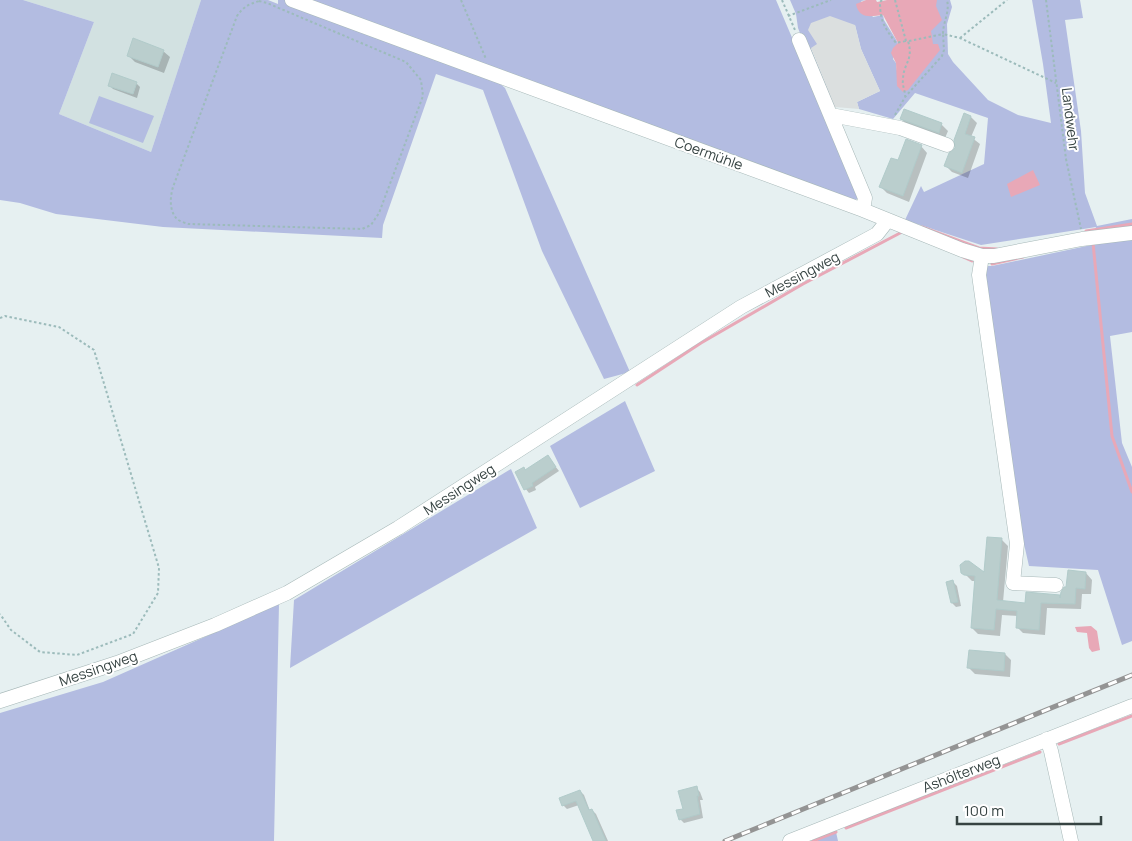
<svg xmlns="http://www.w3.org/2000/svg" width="1132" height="841" viewBox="0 0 1132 841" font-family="Manrope,sans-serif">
	<rect width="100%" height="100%" fill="#e6f0f1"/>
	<path fill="#d2e1e1" d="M23,0H201L151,152L59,114L94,22Z"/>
	<path fill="#b3bce1" d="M0,0H23L94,22L59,114L151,152L201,0H268L278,4V0H292L486,71L505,88L630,372L604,379L542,251L483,90L436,74L383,225L382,238L163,227L56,214L20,203L0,200Z
		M310,0H776L859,195L857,199L853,201Z
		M790,0H866L861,1L873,17L883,15L884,20L898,43L893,59L896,63L897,71L931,30L932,0H950L952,7L947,24L948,54L953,62L988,100L1018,115L1051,123L1043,64L1032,0H1080L1083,18L1065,20L1081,131L1085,193L1097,226L1132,219V228L1094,232L1096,227L981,245L905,220L921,186L924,192L984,164L988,118L915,93L893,119L859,109L857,102L880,91L861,49L855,25L811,49L835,107L824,94L798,28L796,14Z
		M99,96L154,116L143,143L89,123Z
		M1132,240V332L1110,336L1122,443L1132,467V641L1122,645L1098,570L1029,566L1018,518L980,266H992L1101,243Z
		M625,401L655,471L580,508L550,446Z
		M511,469L537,528L290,668L294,600Z
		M279,604L274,841H0V713L103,682Z
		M836,832L838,841H816Z"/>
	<path fill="#dbdfdf" d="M830,16L855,25L861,49L880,91L857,102L859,109L835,107L811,48L817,44L808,30L811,23Z"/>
	<path fill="#e8a8b7" d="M866,0H876L877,2L887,0H937L936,6L942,20L931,31L933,44H938L940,50L908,90L903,92L897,86L896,63L891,53L893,48L898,43L883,15C872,16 859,20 856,4Z
		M1033,170L1040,185L1011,197L1007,184Z
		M1091,626L1097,631L1100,650L1092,652L1089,648L1087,633L1077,632L1075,627Z"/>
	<path fill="#0003" d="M163,51L170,57L164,73L135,62L128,55Z
		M136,83L140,87L137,98L113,89L109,85Z
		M964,114L971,117L977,123L971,137L980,144L968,178L952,172L946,166L957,148Z
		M901,119L941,124L948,131L945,138L908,125Z
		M921,146L927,153L909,202L887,193L881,187L899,162Z
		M548,457L559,471L535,487L536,490L529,493L525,488Z
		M1001,539L1008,546L1003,602L1026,604L1060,596L1062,598L1086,573L1092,580L1091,594H1082L1081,609L1047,608L1045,635L1023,633L1017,627L1018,616L1002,615L1000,636L978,634L972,628L976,581H972L965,574H985Z
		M953,582L957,586L961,606L956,607L952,603Z
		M1005,654L1011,660L1010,677L975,674L969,668Z
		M696,788L700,792L703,800H700L703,818L684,823L680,819Z
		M580,791L584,795L590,811L592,810L596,814L608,841H595L579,805L567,809L564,806L561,799Z"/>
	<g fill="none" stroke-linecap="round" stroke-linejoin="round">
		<path stroke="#e8a8b7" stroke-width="3" d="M922,227L979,248L997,249
			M1086,231L1132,224
			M1093,243L1112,436L1132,492
			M963,257L972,261
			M992,264L1023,257
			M637,385L701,343L803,284L902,232
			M1059,744L1132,716
			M846,828L1040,752
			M813,841L836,832"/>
	</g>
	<path fill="#bacecd" stroke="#b1cbca" d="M133,38L164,50L158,67L127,56Z
		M112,73L137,82L133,94L108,86Z
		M904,109L942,123L939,133L900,119Z
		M964,113L971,116L965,134L975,137L962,173L944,166L949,153L955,148L954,140Z
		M906,139L922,145L903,196L879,187L891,158L898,160Z
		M548,455L556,467L532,483L533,486L524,490L515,472L524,467L525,470Z
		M987,537L1002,538L997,600L1025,603L1026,592L1060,595V598L1061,592L1064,587H1066L1068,570L1086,572L1085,589L1076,588L1075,604L1041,603L1039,630L1016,628L1017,611L996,609L994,630L971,628L975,576L964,575L961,573L960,565L965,561H969L984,572Z
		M953,580L958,602L951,603L946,582Z
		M969,650L1005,653L1004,671L967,668Z
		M697,786L699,796H697L700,814L679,820L676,810L683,809L678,791Z
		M580,790L589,810L592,809L606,841H593L576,801L562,806L559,798Z"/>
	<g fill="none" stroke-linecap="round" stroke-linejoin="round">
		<defs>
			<path id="minor" d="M292,0L863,210L962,250L982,256H994L1082,239L1132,233
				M799,40L865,198L863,210
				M831,115L900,128L947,145
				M982,256L979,275L1017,544L1013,583L1056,585
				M0,701L117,663L215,625L287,593L398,528L741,307L877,234L888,220
				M1047,739L1051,751L1071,841
				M790,841L1132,706"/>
		</defs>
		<use href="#minor" stroke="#a7b8b8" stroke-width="15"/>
		<path stroke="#9cbbbb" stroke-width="2" stroke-dasharray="2.5 2.5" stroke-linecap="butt" d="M461,0L486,59
			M782,0L795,30
			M882,0L880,2C880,22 885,28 896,43L906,41
			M895,0L906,41H908C914,61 903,63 903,80C902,85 905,90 905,96
			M1046,0L1066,159L1081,229
			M259,1L267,3L406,62L421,80L423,96L379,213L371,225L362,229L189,224C185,223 179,221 177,219C169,211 170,197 173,187L237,16C243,7 249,4 259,1Z
			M788,16L831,0
			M960,38L1007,0
			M909,41L943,34C943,22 950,12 947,0
			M895,115L905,97L942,56L944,50L943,34L960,38L1056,83
			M0,318L5,316L59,327L94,350L159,568L158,593L133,634L77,655L40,652L11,630L0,614"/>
		<use href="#minor" stroke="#fff" stroke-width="14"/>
		<defs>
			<path id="rail" d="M725,841L1132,675"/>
		</defs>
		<use href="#rail" stroke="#949494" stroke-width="5"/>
		<use href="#rail" stroke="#fff" stroke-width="3" stroke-dasharray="9" stroke-linecap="butt"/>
	</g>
	<g text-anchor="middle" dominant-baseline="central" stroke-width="4" stroke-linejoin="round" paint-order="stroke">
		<g font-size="14" fill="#364342" stroke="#fff">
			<text transform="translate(1071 119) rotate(83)">Landwehr</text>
			<text transform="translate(709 153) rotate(20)">Coermühle</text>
			<text transform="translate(802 274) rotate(-28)">Messingweg</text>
			<text transform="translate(459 489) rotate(-33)">Messingweg</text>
			<text transform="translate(98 668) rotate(-19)">Messingweg</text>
			<text transform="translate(961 773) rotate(-21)">Ashölterweg</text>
		</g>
	</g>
	<path d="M957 816v8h144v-8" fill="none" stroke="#364342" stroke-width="2.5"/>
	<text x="964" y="816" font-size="15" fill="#364342" stroke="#ffffff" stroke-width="4" paint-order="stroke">100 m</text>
</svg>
